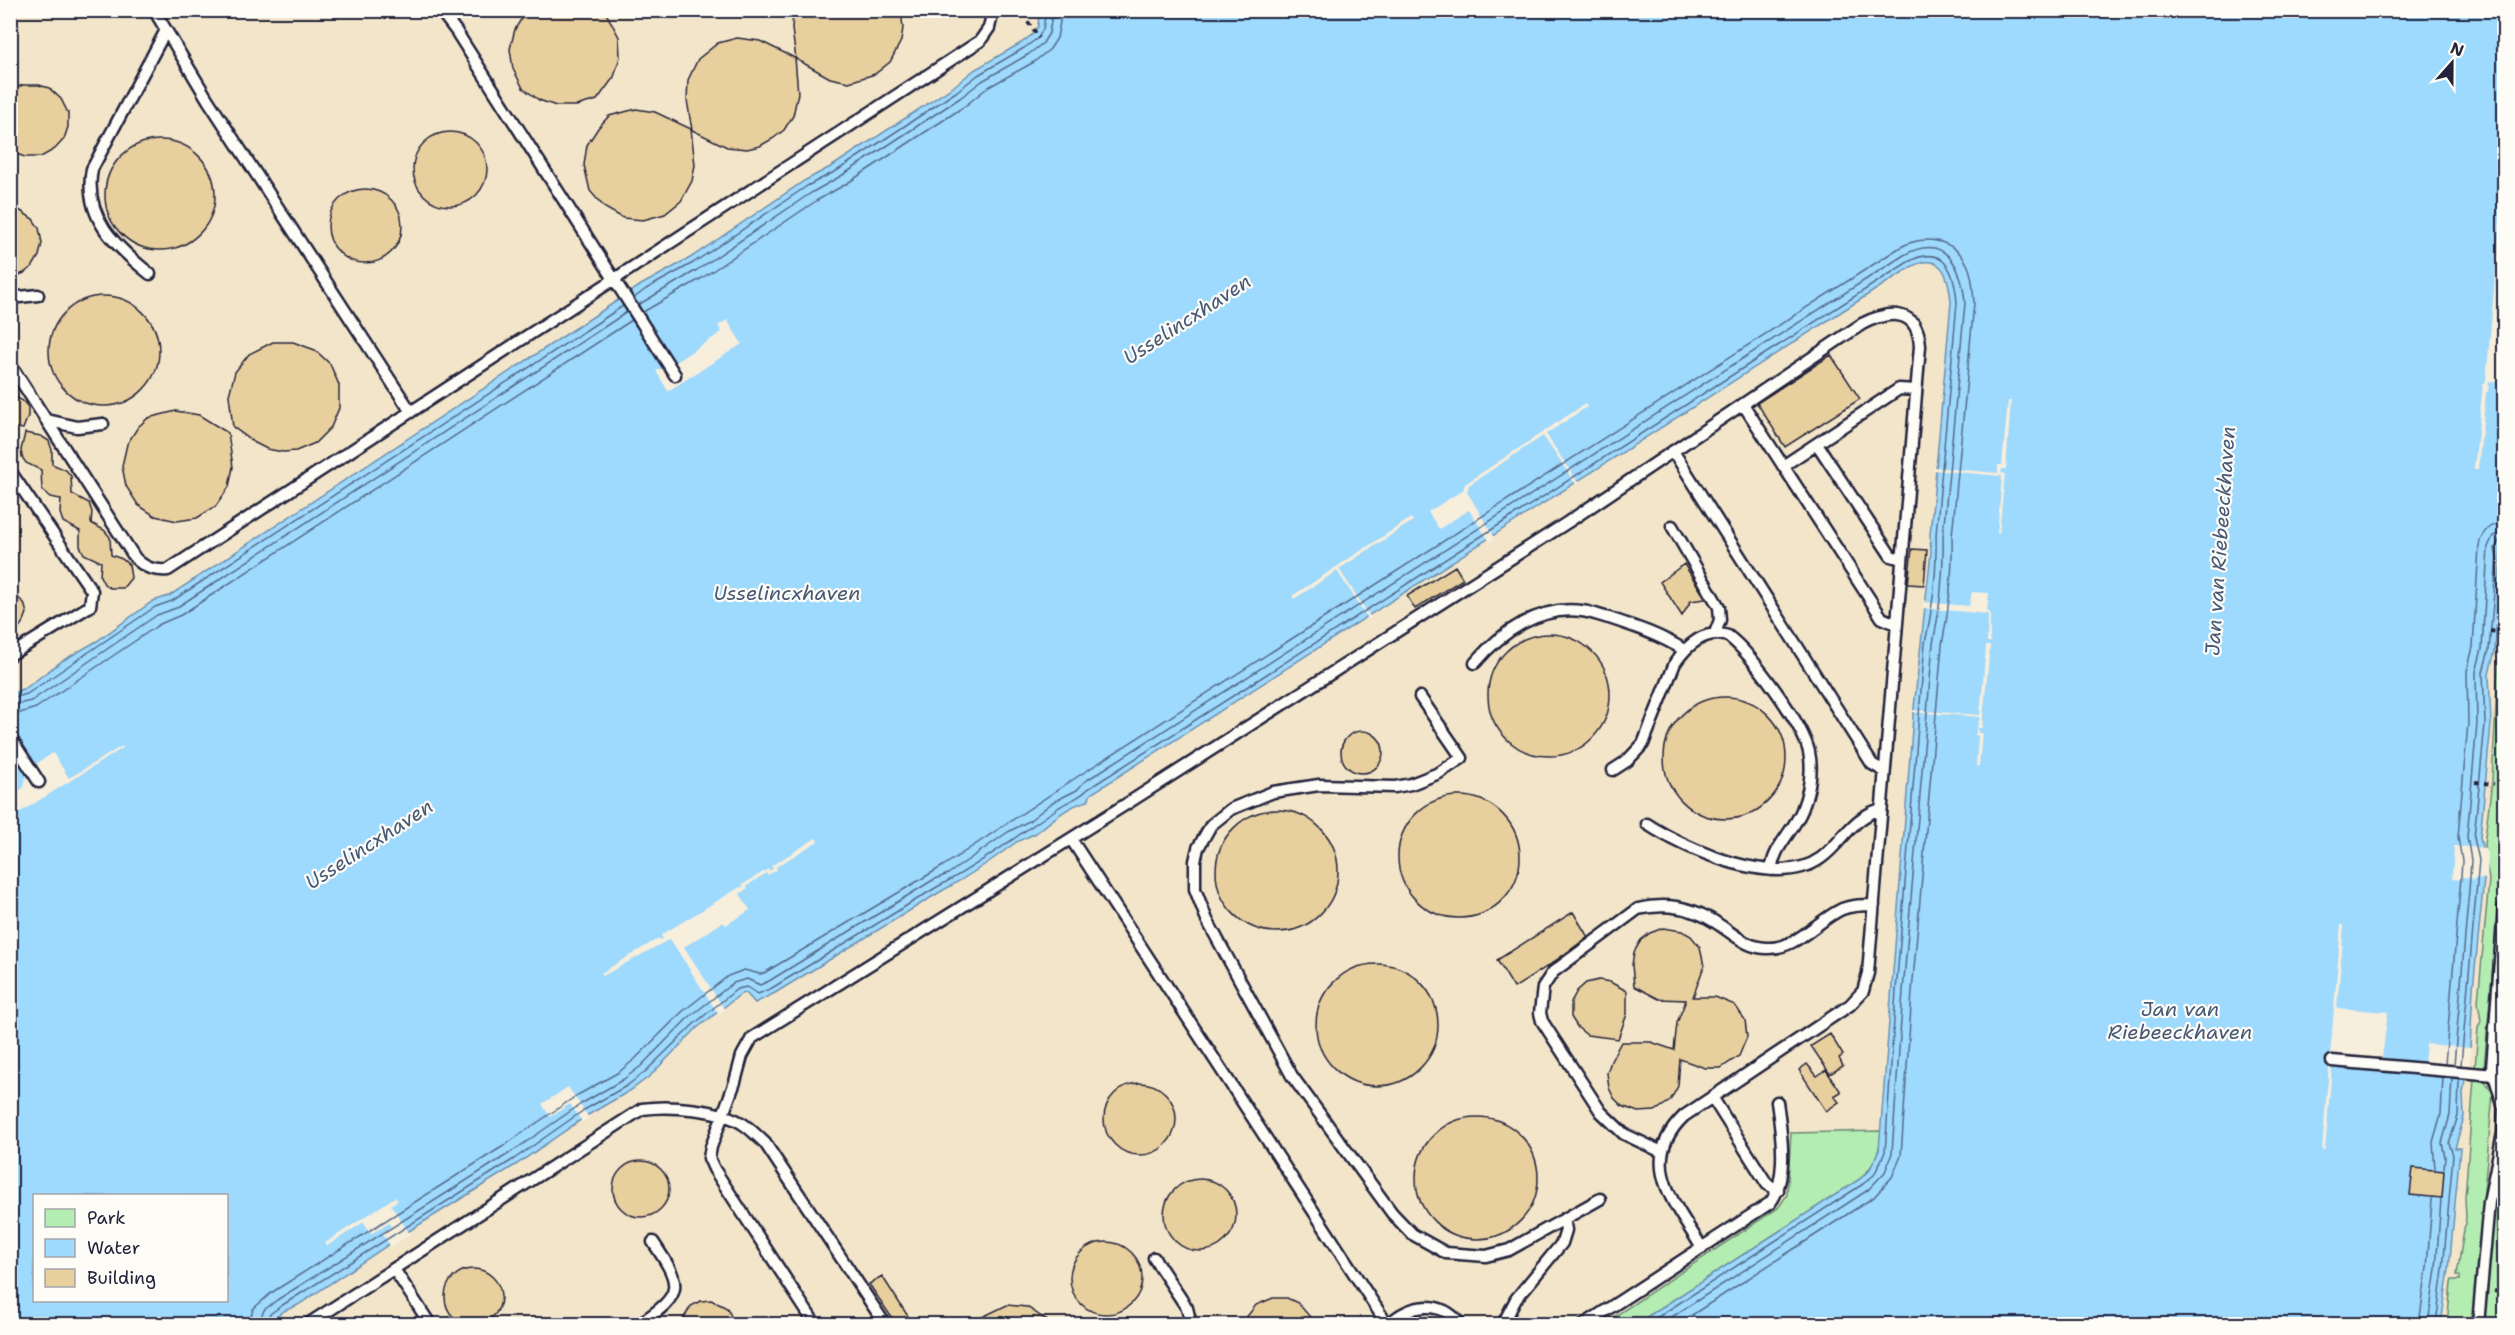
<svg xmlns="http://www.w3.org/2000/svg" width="2515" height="1335" viewBox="0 0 2515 1335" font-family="'Shantell Sans',sans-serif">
	<rect width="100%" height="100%" fill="#f7eedc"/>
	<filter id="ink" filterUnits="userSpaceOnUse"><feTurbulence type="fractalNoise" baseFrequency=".0167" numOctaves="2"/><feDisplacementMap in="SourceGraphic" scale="12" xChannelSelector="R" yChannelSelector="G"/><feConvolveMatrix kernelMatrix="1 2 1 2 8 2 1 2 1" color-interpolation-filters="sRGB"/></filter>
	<g filter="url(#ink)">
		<path fill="#f2e5c9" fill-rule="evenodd" d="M10,11H2504V1324H11ZM34,1196H226V1300H34Z"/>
		<path fill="#b3edb1" stroke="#6a8876" stroke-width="1.5" d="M2504,570V840L2484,1068L2475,1069L2478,1028L2481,1021L2478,1002L2489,880L2484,845L2492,781L2498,666L2503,629Z
			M2474,1079L2485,1082L2493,1093L2472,1324H2447L2451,1283L2452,1280H2460V1276L2457,1275L2466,1217L2465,1198Z
			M1881,1131C1881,1151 1875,1166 1860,1179L1636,1324H1603L1778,1208L1787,1195L1791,1133Z
			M2504,1168V1324H2483L2494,1201L2501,1188Z"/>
		<path fill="#9ed9fe" stroke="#6c90b0" stroke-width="1.5" fill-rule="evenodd" d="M1039,11H2504V534L2501,548L2495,651L2489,673L2491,724L2480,838L2485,858L2484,879L2473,989L2470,1048L2463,1093L2464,1117L2455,1148H2460L2449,1270L2441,1324H1636L1860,1179L1869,1171L1879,1150L1913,717L1931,552L1930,535L1951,302C1949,278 1943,250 1911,267L1830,319L1091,794L1088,801C1067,806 1053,820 1036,833C1029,837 1021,839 1015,843C991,861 966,878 940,892L775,993L755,1003L746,993L741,994L697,1028L650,1076L631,1090L588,1115L517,1164L409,1231L298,1305L284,1311L268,1324H11V694L22,689L23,690L62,661L97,641L153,601L169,596L641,285L690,258L804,181L834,165L953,87L974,70L1021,43L1033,34L1038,26ZM34,1196H226V1300H34Z"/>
		<path fill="#f7eedc" d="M2504,175V206L2500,245L2503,246L2502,252H2504V383L2489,381L2488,392H2486L2478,469H2474L2483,384L2486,381Z
			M727,320L742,344L668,391L656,371L672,364L722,332L718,326Z
			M2008,401H2011L2006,469H2002L2001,473L2005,474L1999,534H1997L2002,476L1932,470L1933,467L1998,473V465H2002Z
			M1585,404L1587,407L1546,434L1579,484L1577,486L1543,436L1469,485L1467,492L1495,538L1490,542L1469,510L1439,529L1428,512L1463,490L1465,484Z
			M1411,518L1413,521L1339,569L1371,618L1369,620L1337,571L1294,599L1292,596Z
			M1972,592L1989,593L1987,611H1990V639L1992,642H1987L1988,614L1923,608V602L1969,606Z
			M1986,646H1990L1982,728H1978V733H1982L1979,766H1976L1978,736L1975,735L1980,717L1911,712L1912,710L1980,715Z
			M11,726L36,764L53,753L69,778L122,746L123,748L11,818V797L24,787L26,775L10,751Z
			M816,838L818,841L776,867L777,870L768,875L766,873L747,886L748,888L740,894L750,910L726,925L723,922L684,947L725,1010L719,1015L670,939L603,976L601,973L659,938L660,940L663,939L661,935L740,887H744L742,885L768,869L770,871L773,868L771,866Z
			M2454,846L2485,848L2488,858L2487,879L2474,878L2473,881L2470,878L2462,877L2461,880L2452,879Z
			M2341,925L2344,926L2337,1008L2388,1012L2382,1058L2424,1064L2426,1044L2471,1048L2469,1068L2332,1066L2325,1150H2322Z
			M568,1087L589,1118L582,1122L570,1104L550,1117L542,1104Z
			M395,1197L398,1200L391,1205L410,1234L391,1247L382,1233L391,1226L389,1222L371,1234L364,1222L327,1246L325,1243Z"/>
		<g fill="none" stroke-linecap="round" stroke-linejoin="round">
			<path stroke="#546b89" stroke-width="1.5" d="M634,298L646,289L693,263L807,186L838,170L956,92L978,75L1024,48L1038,38L1043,29L1046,10
				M638,305L697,270L811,193L841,176L960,98L982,81L1029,54L1043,43L1049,33L1053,10
				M643,312L702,278L816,201L846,184L965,106L987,88L1034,62L1050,49L1057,38L1062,10
				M10,699L27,694L155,607L172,601L623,306
				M10,706L31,701L157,615L176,608L627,312
				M10,716L36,708L160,624L181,615L632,320
				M2445,1064L2461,877L2462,861L2458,837L2468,723L2467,671L2473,647L2479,546C2481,532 2490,524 2504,523
				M2454,1065L2470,878L2471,860L2467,837L2477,723L2476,672L2482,649L2488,547L2493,536L2504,532
				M2461,1065L2479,860L2474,838L2485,724L2483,672L2489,650L2497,558L2495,548L2499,541L2504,540
				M2435,1169L2433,1142L2441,1114L2443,1077
				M2444,1169L2445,1157L2442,1143L2450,1115L2452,1078
				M249,1324L253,1309L271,1293L505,1145L576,1096L619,1072L635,1059L682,1012L728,976L744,970L760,974L764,973L943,866L1080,775L1899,248C1923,234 1955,238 1968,266C1973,277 1973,291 1974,303L1952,536C1953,572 1949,609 1942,645L1912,992L1901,1156L1892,1177L1874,1197L1678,1324
				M258,1324L264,1310L277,1300L510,1153L581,1104L624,1079L641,1066L688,1018L733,983L747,979L760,985L769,981L933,880L948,874L1008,832L1029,821L1053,802L1077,790L1084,782L1904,255C1946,232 1962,267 1965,303L1943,535C1944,572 1940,609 1933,644L1903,991L1892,1153L1885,1172L1868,1190L1661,1324
				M266,1324L270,1314L281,1306L514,1159L584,1110L628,1085L646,1071L694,1024L737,989L747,987L758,994L772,988L937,887C979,865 1018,835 1058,808C1069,800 1079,799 1088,789L1908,262C1945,242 1955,273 1957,303L1936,535C1937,571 1933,608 1925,643L1896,991L1885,1152L1874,1175L1863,1184L1647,1324
				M2419,1324L2427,1268L2432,1199
				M2428,1324L2436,1269L2441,1199
				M2436,1324L2443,1269L2453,1155L2449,1143L2458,1116L2459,1079"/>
		</g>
		<path fill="#e8cf9e" stroke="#22223b" stroke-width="1.5" d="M527,10H603L607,15L619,37L620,57L614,77L597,100L576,106H556L539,100L523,88L513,69L510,49L515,29Z
			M793,10H901L903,28L901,41L890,62L875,74L849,82L830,78L796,59L792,29Z
			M737,38L760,41L795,58L798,93L793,116L784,130L774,138L760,146L747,149L727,147L692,130L687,100L688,80L698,59L718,43Z
			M23,85H39L49,88L61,99L68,113V127L64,139L55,149L41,157H25L10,152V90Z
			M636,109L655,112L691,129L695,165L692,181L681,201L665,214L643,220L623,218L605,208L590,191L584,165L587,145L598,128L609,116Z
			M413 169a37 37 0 1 1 74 0a37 37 0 1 1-74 0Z
			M105 195a55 55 0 1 1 110 0a55 55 0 1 1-110 0Z
			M328 226a37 37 0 1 1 74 0a37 37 0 1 1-74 0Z
			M10,204L33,219L39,228L42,243L39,256L33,266L24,273L10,279Z
			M49 351a55 55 0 1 1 110 0a55 55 0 1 1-110 0Z
			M273,342H293L315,350L330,364L339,385V408L331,427L315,443L296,451L283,452L267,449L255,443L233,427L229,395L235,372L249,354Z
			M1831,355L1860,399L1785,447L1757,403Z
			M10,394L23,401L28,407V416L23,429L10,427Z
			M176,411L199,415L228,433L233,467L229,487L216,506L197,518L177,521L155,516L138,505L126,486L122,466L127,444L138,427L148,418Z
			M25,433L41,436L49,441L52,450V464L66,470L71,476L72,494L89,503L92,512L91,523L104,530L110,537L111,555L122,559L129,565L131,578L123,588H110L104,584L100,576L101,562L84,554L80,546V531L63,522L60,513L61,499L50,497L42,490L41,470L26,463L22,457L21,450Z
			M1912,549L1927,550L1924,585L1908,584Z
			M1684,564L1706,599L1691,601L1682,616L1660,582Z
			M1455,566L1463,579L1415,609L1407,596Z
			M10,591L24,603L27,613L24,621L10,639Z
			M1488 695a61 61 0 1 1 122 0a61 61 0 1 1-122 0Z
			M1664 758a61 61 0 1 1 122 0a61 61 0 1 1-122 0Z
			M1341 752a21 21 0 1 1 42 0a21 21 0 1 1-42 0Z
			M1398 857a61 61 0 1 1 122 0a61 61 0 1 1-122 0Z
			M1216 871a61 61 0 1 1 122 0a61 61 0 1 1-122 0Z
			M1573,912L1588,937L1548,966L1514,988L1497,960Z
			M1663,928L1682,931L1691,936L1700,947L1704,966L1693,997H1715L1735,1005L1745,1020L1747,1037L1739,1056L1721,1068H1705L1680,1059L1678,1086L1670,1101L1655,1111L1638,1112L1622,1106L1614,1098L1609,1088L1607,1073L1611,1061L1621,1042H1651L1674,1050L1677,1023L1686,1000L1659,999L1634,986L1632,965L1634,952L1641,940L1650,933Z
			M1316 1025a61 61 0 1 1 122 0a61 61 0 1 1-122 0Z
			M1599,980L1610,982L1627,991V1014L1618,1039L1587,1035L1578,1028L1571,1017V1002L1577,991L1586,983Z
			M1830,1034L1843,1055L1839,1058L1843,1066L1830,1074L1811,1046Z
			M1807,1064L1817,1076L1826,1070L1841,1092L1834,1096L1839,1102L1826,1111L1799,1070Z
			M1104 1119a36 36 0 1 1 72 0a36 36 0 1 1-72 0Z
			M1416 1178a61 61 0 1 1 122 0a61 61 0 1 1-122 0Z
			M613 1189a28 28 0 1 1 56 0a28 28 0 1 1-56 0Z
			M2413,1168L2444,1171L2442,1198L2410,1195Z
			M1164 1215a36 36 0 1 1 72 0a36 36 0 1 1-72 0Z
			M1070 1278a36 36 0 1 1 72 0a36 36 0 1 1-72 0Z
			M445 1297a28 28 0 1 1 56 0a28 28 0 1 1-56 0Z
			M882,1276L913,1324H896L869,1284Z
			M1273,1298H1287L1298,1303L1316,1324H1241L1256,1305Z
			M711,1300L727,1308L735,1324H680L691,1306L701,1301Z
			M1007,1305L1027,1307L1052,1324H968Z"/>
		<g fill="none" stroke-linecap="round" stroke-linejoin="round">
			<defs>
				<path id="service" d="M154,10L208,100L411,412
					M440,10L456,31L675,375
					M150,274C115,246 83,217 92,169L166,30
					M10,298L38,295
					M10,364L135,558C145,568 154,571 168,570L980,41L989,28L993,10
					M1743,404L1882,618L1896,624
					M46,420L77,427L103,424
					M1817,444L1891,556L1902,559
					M1673,451L1872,764L1884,771
					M1783,466L1899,389L1916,390
					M10,471L92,591L90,606L10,655
					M1672,526L1719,607L1720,620L1715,633
					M1475,663C1501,632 1540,605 1582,611C1591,612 1600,616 1609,618C1636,627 1660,635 1684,650
					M1420,697L1462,758L1439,773L1411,784L1395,787L1319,785L1273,792L1231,809L1211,825L1198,848L1195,861V889L1207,920L1292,1076L1392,1213L1412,1234L1446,1253L1486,1256L1509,1250L1600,1199
					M10,737L39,782
					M1613,770L1627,761L1643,744L1675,663C1687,645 1706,628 1728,636C1751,653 1803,724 1809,752C1813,771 1809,792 1802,810C1793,832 1774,846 1771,870
					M1647,824C1687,850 1777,890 1821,858C1844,841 1851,818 1881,809
					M1071,839L1387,1324
					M2332,1061L2495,1075
					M1712,1097L1767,1184L1778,1190
					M1662,1152L1624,1134L1601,1112L1542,1021L1540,1013L1543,987L1553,972L1638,909C1668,902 1696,908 1721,926C1736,936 1747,947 1766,948C1796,950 1816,921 1842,909C1852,905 1863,905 1874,905
					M1154,1258L1187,1308L1191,1324
					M394,1269L430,1324
					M308,1324L642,1109C668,1105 720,1109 743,1124C751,1129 758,1137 765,1143L885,1324
					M639,1324C685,1294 682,1285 653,1242
					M815,1324L714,1169L709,1158L711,1147L735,1082L742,1056L752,1038L1128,803L1568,522L1862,324C1888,311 1918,307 1920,346L1868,973L1863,991L1850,1005L1684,1116C1636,1162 1676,1205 1702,1248
					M1389,1324C1410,1304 1440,1299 1460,1324
					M1503,1324L1516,1299L1562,1243L1566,1230L1564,1219
					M1585,1324L1770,1203C1789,1179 1781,1130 1777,1102
					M2478,1324L2489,1202L2503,1133L2504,1108L2492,1068L2504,907"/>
			</defs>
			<use href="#service" stroke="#22223b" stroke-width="15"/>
			<path stroke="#22223b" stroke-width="4" stroke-dasharray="4.5 4.5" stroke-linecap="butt" d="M1028,22L1039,38
				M2490,631L2504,633
				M2475,782L2494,784
				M2494,1291L2504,1293"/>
			<use href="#service" stroke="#fdfcf7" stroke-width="10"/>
		</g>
	</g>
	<g text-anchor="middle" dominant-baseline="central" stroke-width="4.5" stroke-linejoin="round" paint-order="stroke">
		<g font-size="20" font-style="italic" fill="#475976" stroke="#fdfcf7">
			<text transform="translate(1187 319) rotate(-33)">Usselincxhaven</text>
			<text transform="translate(2220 541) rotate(-86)">Jan van Riebeeckhaven</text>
			<text x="787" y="593">Usselincxhaven</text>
			<text transform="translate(369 844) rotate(-33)">Usselincxhaven</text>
			<text x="2180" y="1009">Jan van<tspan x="2180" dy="23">Riebeeckhaven</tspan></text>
		</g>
	</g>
	<rect width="2515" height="1335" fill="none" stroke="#fdfcf7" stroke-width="36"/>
	<rect x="18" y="18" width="2479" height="1299" fill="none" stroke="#22223b" stroke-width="2" filter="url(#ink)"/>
	<rect x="33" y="1194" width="195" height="108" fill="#fdfcf7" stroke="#a5a5ac" stroke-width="1.5"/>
	<rect x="45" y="1209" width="30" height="18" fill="#b3edb1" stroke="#a5a5ac" stroke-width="1.5"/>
	<text x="87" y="1224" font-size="18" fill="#22223b">Park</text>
	<rect x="45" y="1239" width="30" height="18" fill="#9ed9fe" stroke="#a5a5ac" stroke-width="1.5"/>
	<text x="87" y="1254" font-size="18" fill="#22223b">Water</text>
	<rect x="45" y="1269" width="30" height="18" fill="#e8cf9e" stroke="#a5a5ac" stroke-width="1.5"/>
	<text x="87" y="1284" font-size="18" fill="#22223b">Building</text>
	<g transform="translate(2452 63) rotate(21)" stroke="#fdfcf7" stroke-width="4.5" paint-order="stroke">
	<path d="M0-4.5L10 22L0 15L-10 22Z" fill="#22223b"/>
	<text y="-9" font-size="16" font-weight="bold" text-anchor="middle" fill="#22223b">N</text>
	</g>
</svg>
